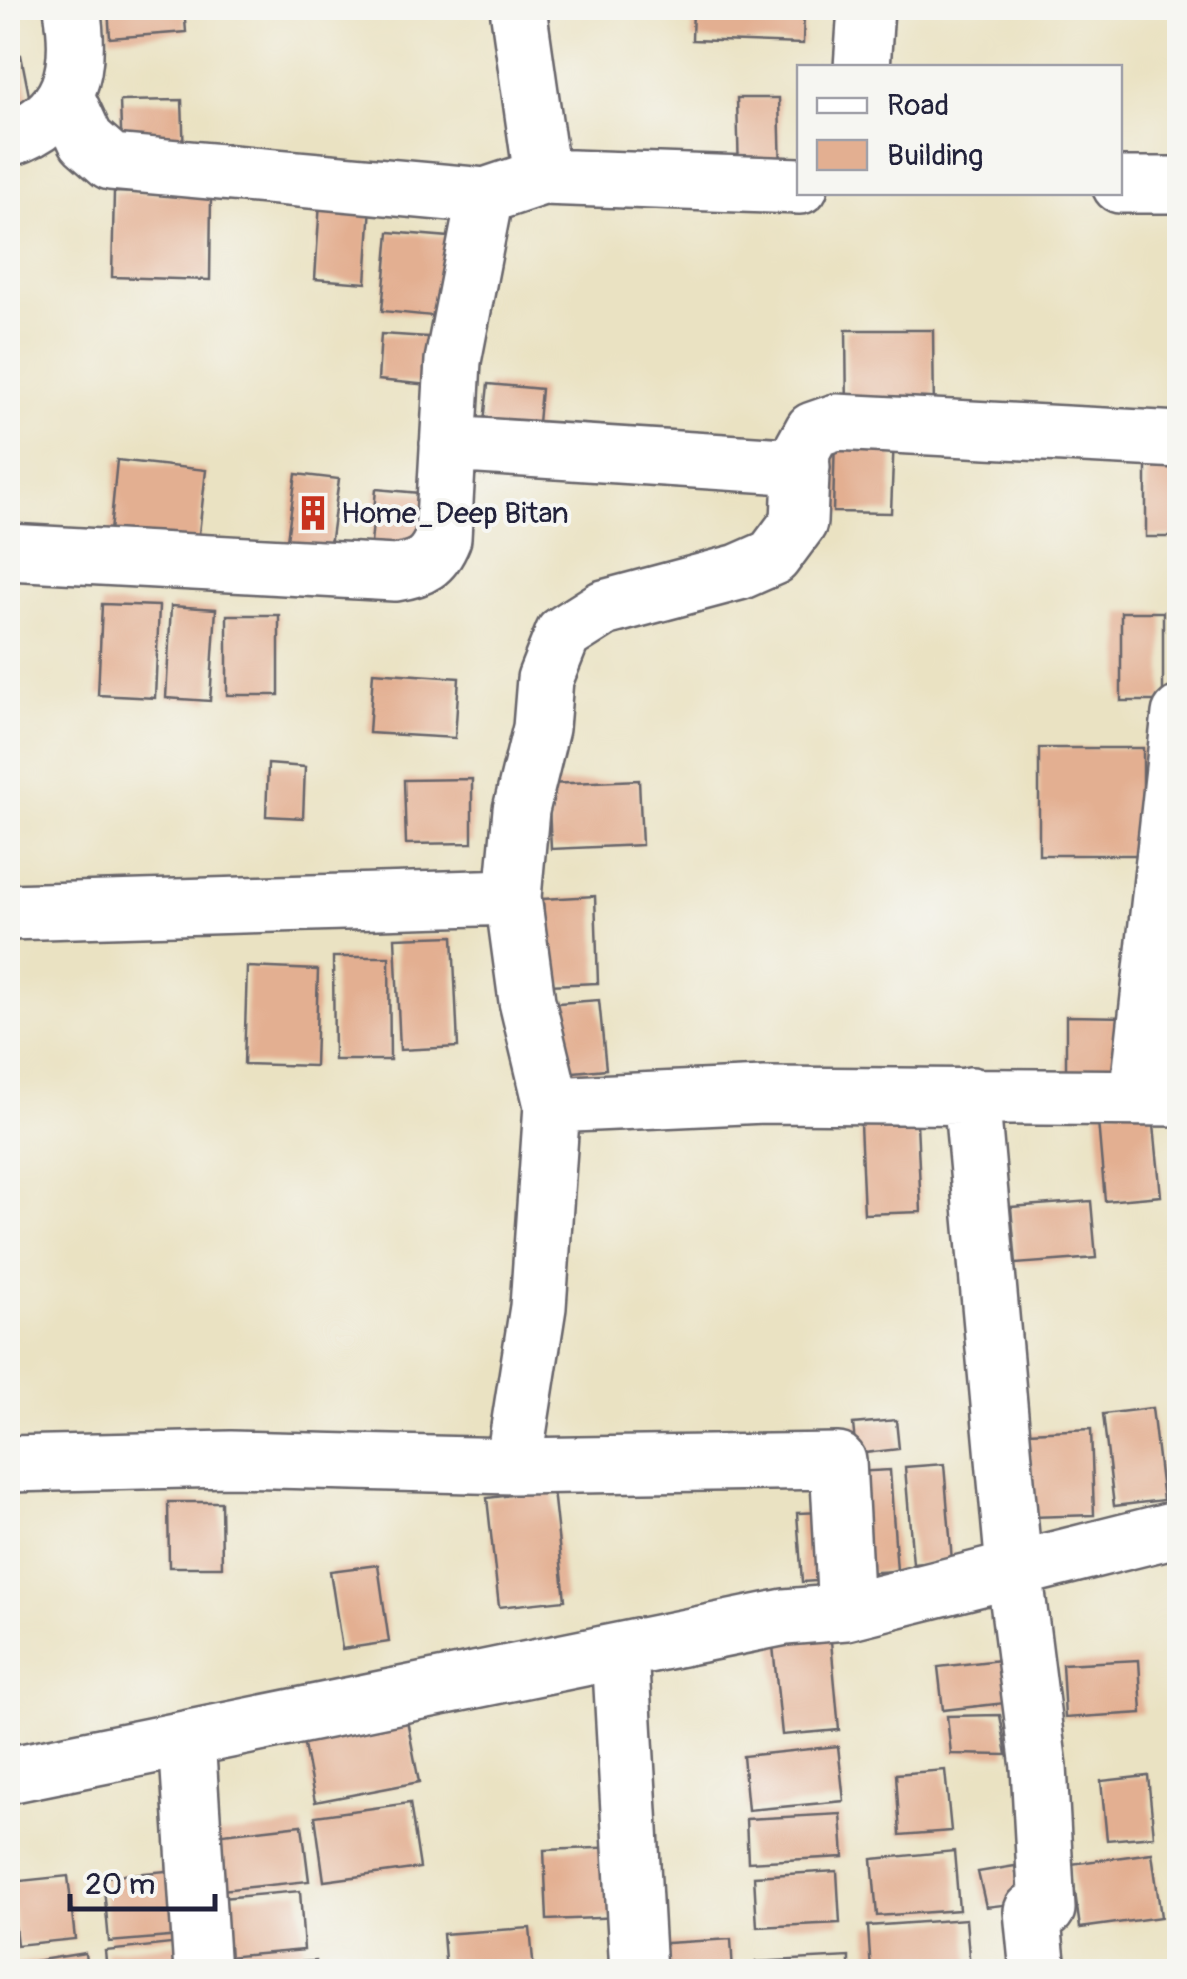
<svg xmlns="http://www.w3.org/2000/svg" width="1187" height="1979" viewBox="0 0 1187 1979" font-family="Pangolin,sans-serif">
	<rect width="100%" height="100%" fill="#f6f6f2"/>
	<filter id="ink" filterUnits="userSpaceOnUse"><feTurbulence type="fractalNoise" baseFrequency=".01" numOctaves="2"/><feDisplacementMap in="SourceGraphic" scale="20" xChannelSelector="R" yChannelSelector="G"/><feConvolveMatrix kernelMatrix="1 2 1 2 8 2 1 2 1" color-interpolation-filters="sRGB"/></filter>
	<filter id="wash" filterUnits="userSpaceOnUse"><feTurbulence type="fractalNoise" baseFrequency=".0048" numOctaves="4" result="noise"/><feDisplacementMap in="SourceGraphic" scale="40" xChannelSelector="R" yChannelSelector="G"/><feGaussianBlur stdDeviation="2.25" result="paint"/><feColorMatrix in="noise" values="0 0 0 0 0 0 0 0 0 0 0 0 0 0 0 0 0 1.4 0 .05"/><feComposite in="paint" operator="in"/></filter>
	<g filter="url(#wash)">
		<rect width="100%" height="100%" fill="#eae2c2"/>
		<g id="blocks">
			<path fill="#e3af91" d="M108,8H184L186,32L110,38Z
				M693,8H804L803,44L692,40Z
				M21,55L33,116L8,121V57Z
				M737,98H779L781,173L739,174Z
				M182,100L184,157L122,158L120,101Z
				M114,192L211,195L210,280L112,277Z
				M320,202L371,205L366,283L315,279Z
				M389,232L449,237L442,317L382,311Z
				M846,330H933L934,416H847Z
				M381,334L443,338L439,386L378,380Z
				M488,384L541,389L536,446L482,441Z
				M835,434L894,435L891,513L833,512Z
				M1146,458H1180V537H1146Z
				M117,460L206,470L197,552L109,542Z
				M296,474L339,479L329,553L286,547Z
				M376,489L430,494L424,559L370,555Z
				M102,604L159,606L155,698L98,695Z
				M171,606L216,609L210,701L166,698Z
				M1121,612H1163V701H1121Z
				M227,615H279V695H227Z
				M373,672L459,678L455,738L369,733Z
				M1039,748H1143V855H1039Z
				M268,764L305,767L303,818L266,816Z
				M472,779V843L406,844L404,780Z
				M639,780L642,845L551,849L548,784Z
				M595,896L598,983L547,985L543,899Z
				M453,936L458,1047L400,1050L395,938Z
				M333,957H389L390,1060H334Z
				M247,967L318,970L315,1066L244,1064Z
				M599,1000L606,1069L552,1074L545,1004Z
				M1172,1009H1180V1066H1174Z
				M1066,1016L1130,1017V1080L1066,1079Z
				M1152,1105L1161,1196L1105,1201L1097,1110Z
				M917,1122L921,1212L864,1214L860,1124Z
				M1091,1201L1096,1258L1016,1264L1011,1207Z
				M1152,1408L1163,1500L1114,1506L1103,1414Z
				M896,1420L899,1449L856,1454L853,1424Z
				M1091,1429L1094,1515L1031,1517L1028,1432Z
				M944,1464L952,1561L913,1564L905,1467Z
				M890,1470L897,1571L860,1573L853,1472Z
				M553,1490L565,1600L499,1607L487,1498Z
				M168,1502H221L222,1567H169Z
				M826,1512L831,1580L802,1582L797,1513Z
				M378,1565L389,1642L342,1649L330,1571Z
				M830,1630L839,1730L782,1735L772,1636Z
				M1009,1659L1014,1702L943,1710L938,1667Z
				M1139,1660L1142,1713L1065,1718L1062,1664Z
				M406,1715L419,1782L315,1802L302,1735Z
				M1000,1715L1007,1755L951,1754L947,1716Z
				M838,1746L844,1801L748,1810L743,1756Z
				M945,1770L951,1831L900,1835L896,1774Z
				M1148,1776L1154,1836L1107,1840L1101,1781Z
				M410,1803L420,1868L324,1881L315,1816Z
				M841,1814L844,1857L748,1862L746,1819Z
				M302,1825L309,1881L212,1891L205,1836Z
				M621,1847L623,1917L547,1920L544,1850Z
				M954,1851L959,1910L877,1916L872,1859Z
				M1152,1853L1161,1917L1080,1928L1071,1864Z
				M1015,1866L1020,1903L986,1907L978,1872Z
				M187,1869L193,1935L109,1942L103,1877Z
				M837,1871L840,1923L757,1927L754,1876Z
				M68,1876L75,1939L17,1945L10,1882Z
				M300,1891L304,1950L215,1958L210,1899Z
				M966,1919L970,1969L871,1972L868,1926Z
				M530,1928L534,1972H446L443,1934Z
				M731,1939L733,1972H652L651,1944Z
				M189,1942L193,1972H107L105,1951Z
				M85,1953L87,1972H10L9,1965Z
				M849,1957V1972H757L756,1962Z
				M316,1961V1972H218V1967Z"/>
		</g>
	</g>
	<g filter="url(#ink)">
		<use href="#blocks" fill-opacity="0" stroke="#68656a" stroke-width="2.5"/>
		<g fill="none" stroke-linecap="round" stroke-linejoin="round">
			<defs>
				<path id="street" d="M518,8L542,177
					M862,68L866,8
					M67,99L86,140L111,162L485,196
					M8,139C73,118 82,69 72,8
					M1120,185H1180
					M448,444L802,467
					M8,552L395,573C421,569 433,563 443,538L453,361L485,196L542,177L800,186
					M513,897L521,810L541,728L545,679L563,634L604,608L739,572L773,557L799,522L802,450L813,430L836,422L1180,440
					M8,912L513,897L527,1001L552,1105
					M971,1095L1014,1569L1039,1767L1047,1909L1032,1911L1038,1972
					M1138,1097L1180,714
					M8,1464L231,1459L513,1466
					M846,1612L838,1461L513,1466L538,1307L552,1105L764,1095L1180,1098
					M620,1651L638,1972
					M187,1739L202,1972
					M8,1775L785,1617L846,1612L1180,1528"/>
			</defs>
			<use href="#street" stroke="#68656a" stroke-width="60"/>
			<use href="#street" stroke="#fff" stroke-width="55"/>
		</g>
	</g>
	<defs>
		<symbol id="building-bare" viewBox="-9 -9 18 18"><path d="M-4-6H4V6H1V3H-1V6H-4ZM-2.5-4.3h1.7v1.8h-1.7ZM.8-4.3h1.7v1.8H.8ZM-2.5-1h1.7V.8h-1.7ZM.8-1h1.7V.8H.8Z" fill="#c8321e" stroke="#f6f6f2" stroke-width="2.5" paint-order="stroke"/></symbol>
	</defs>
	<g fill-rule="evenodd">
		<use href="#building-bare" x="288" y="488" width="50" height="50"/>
	</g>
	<g text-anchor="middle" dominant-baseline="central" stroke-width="8" stroke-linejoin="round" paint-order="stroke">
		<g font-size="30" fill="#22223b" stroke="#f6f6f2" text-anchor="start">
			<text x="341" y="513">Home_Deep Bitan</text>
		</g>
	</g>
	<rect width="1187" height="1979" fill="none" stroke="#f6f6f2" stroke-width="40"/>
	<rect x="797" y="65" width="325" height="130" fill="#f6f6f2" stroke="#a1a1a9" stroke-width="2.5"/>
	<rect x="817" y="98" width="50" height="15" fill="#ffffff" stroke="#a1a1a9" stroke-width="2.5"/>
	<text x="887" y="115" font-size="30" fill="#22223b">Road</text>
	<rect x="817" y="140" width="50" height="30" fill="#e3af91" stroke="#a1a1a9" stroke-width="2.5"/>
	<text x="887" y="165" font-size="30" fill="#22223b">Building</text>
	<path d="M70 1894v15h145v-15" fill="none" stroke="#22223b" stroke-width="5"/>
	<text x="85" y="1894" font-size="30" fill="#22223b" stroke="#f6f6f2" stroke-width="8" paint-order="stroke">20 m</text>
</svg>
